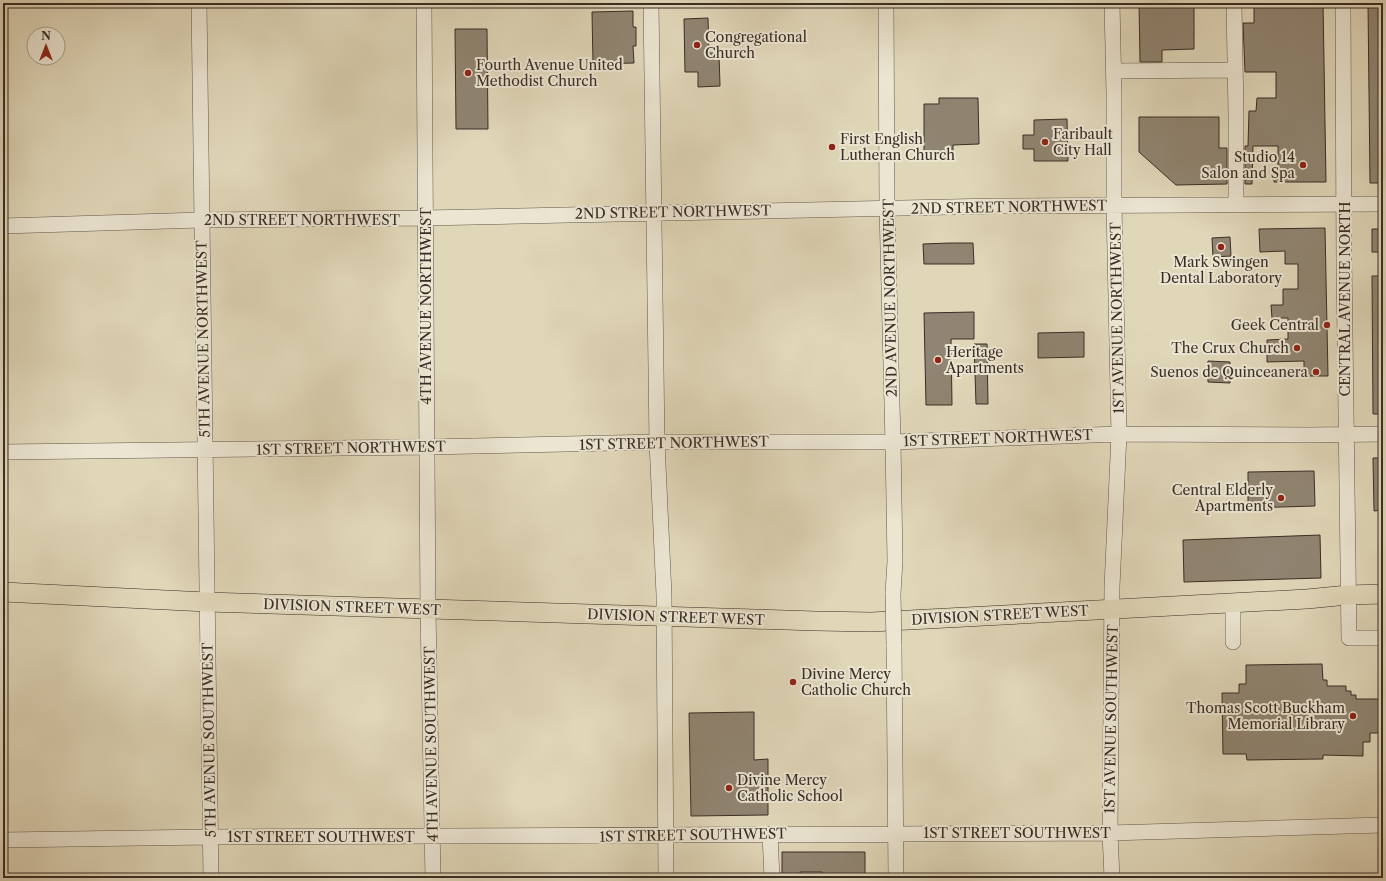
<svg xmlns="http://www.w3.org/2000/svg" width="1386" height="881" viewBox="0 0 1386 881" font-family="'Libre Caslon Text',serif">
	<rect width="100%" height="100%" fill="#e0d7b9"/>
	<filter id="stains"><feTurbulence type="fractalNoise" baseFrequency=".005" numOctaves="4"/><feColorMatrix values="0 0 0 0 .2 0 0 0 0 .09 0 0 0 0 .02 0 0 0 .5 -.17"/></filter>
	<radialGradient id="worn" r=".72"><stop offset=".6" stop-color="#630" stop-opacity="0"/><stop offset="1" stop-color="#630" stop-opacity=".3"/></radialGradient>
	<path fill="#908572" stroke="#3a2d26" d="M1139,3H1194V49L1162,50V62H1140Z
		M1254,3H1323L1326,182H1274V171H1278V146H1253L1252,184H1245V146H1248L1249,111H1256L1257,98H1276V72H1245L1243,23H1254Z
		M1368,3H1383V183H1370Z
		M633,11V27H636V46H633L634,63L593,64L592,12Z
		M708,18L709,53H719L720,86L698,87V72H685L684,19Z
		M455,29H487L488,129H456Z
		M939,98H978L979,144L953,145V157H924V104H939Z
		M1139,117H1219V148H1227V184L1176,185L1139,152Z
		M1067,119L1068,161H1034V149H1023V135H1034V120Z
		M1325,228L1328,376H1304V361L1267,362V340L1288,339V318H1272L1271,305H1283V289H1298V264H1285V251L1260,252L1259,229Z
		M1372,229H1383V252H1372Z
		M1230,237L1231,256L1213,257L1212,238Z
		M950,243H973L974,264H924L923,244Z
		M1372,276H1383V414H1373Z
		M974,312V339H951L952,405H926L924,313Z
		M1084,332V357L1038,358V333Z
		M974,344H987L988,404H976Z
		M1208,361L1230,362V383L1208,382Z
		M1373,458H1383V510L1374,511Z
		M1314,471L1315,506L1248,508V472Z
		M1320,535L1321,578L1184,582L1183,540Z
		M1322,664L1323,680H1327V686H1346V691H1351V695H1356V699H1383L1382,733H1370V742H1363V756L1323,755V759L1247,760L1246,754H1223L1222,693H1239V684H1246V665Z
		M754,712V760L768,759V815L691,816L689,713Z
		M782,852H865V878H823L822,872H800L801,878H782Z"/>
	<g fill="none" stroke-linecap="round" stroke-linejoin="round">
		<defs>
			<path id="minor" d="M199,3L211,878
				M424,3L428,610L433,878
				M651,3L657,442L664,595L666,878
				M886,3L887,208L893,442L895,561L893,593
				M1112,3L1114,93V205L1119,434L1112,587L1110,833L1112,878
				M1234,3L1236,114V205
				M1343,3L1344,261L1349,638H1383
				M1114,71L1235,70
				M3,226L201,220L425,218L996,206L1383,204
				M3,452L427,447L657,442H893L1119,434L1309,435L1383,434
				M1233,602V642
				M894,645L896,878
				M770,834L772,878
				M3,840L210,837L1110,833L1383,825"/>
			<path id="major" d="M3,592L207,602L816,621L871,622L1307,599L1348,595L1383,594"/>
		</defs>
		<use href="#minor" stroke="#64584b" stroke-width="16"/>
		<use href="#major" stroke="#3a2d26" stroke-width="20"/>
		<use href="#minor" stroke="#ebe5d2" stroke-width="15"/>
		<use href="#major" stroke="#e0d7b9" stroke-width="19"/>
		<defs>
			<path id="minor-bridge" d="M893,593L894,645"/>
		</defs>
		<use href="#minor-bridge" stroke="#64584b" stroke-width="16" stroke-linecap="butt"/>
		<use href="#minor-bridge" stroke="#ebe5d2" stroke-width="15"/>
	</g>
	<g fill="#8f2418" stroke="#ebe5d2" stroke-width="1.5">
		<circle cx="697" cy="45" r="4"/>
		<circle cx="468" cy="73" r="4"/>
		<circle cx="1045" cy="142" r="4"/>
		<circle cx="832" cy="147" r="4"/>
		<circle cx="1303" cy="165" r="4"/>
		<circle cx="1221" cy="247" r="4"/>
		<circle cx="1327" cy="325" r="4"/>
		<circle cx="1297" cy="348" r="4"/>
		<circle cx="938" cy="360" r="4"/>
		<circle cx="1316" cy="372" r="4"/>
		<circle cx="1281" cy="498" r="4"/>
		<circle cx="793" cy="682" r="4"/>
		<circle cx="1353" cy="716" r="4"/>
		<circle cx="729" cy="788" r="4"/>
	</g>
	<g text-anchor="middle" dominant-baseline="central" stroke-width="4" stroke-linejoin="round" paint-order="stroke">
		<g font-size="14" fill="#3a2d26" stroke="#ebe5d2" text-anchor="start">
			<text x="705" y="37">Congregational<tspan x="705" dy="16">Church</tspan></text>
			<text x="476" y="65">Fourth Avenue United<tspan x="476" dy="16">Methodist Church</tspan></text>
			<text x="1053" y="134">Faribault<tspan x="1053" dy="16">City Hall</tspan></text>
			<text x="840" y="139">First English<tspan x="840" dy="16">Lutheran Church</tspan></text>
			<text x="1295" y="157" text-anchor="end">Studio 14<tspan x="1295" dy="16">Salon and Spa</tspan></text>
			<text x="1221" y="262" text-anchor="middle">Mark Swingen<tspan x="1221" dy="16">Dental Laboratory</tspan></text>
			<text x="1319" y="325" text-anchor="end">Geek Central</text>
			<text x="1289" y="348" text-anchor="end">The Crux Church</text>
			<text x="946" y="352">Heritage<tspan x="946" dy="16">Apartments</tspan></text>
			<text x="1308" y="372" text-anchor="end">Suenos de Quinceanera</text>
			<text x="1273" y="490" text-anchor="end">Central Elderly<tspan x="1273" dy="16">Apartments</tspan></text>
			<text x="801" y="674">Divine Mercy<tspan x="801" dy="16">Catholic Church</tspan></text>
			<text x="1345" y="708" text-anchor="end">Thomas Scott Buckham<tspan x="1345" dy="16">Memorial Library</tspan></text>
			<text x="737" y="780">Divine Mercy<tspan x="737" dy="16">Catholic School</tspan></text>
		</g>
		<g font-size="14" fill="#3a2d26" stroke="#ebe5d2">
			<text transform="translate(1009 207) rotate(-1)">2ND STREET NORTHWEST</text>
			<text transform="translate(673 212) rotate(-1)">2ND STREET NORTHWEST</text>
			<text x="302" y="220">2ND STREET NORTHWEST</text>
			<text transform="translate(890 298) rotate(-91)">2ND AVENUE NORTHWEST</text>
			<text transform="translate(1345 299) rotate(-90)">CENTRAL AVENUE NORTH</text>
			<text transform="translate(426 306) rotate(-90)">4TH AVENUE NORTHWEST</text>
			<text transform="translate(1117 318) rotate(-91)">1ST AVENUE NORTHWEST</text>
			<text transform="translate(203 339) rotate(-91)">5TH AVENUE NORTHWEST</text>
			<text transform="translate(998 438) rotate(-2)">1ST STREET NORTHWEST</text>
			<text transform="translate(674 443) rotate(-1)">1ST STREET NORTHWEST</text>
			<text transform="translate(351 448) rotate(-1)">1ST STREET NORTHWEST</text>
			<text transform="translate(352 607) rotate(2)">DIVISION STREET WEST</text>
			<text transform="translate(1000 615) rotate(-3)">DIVISION STREET WEST</text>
			<text transform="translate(676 617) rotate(2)">DIVISION STREET WEST</text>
			<text transform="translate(1111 719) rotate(-89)">1ST AVENUE SOUTHWEST</text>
			<text transform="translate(209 740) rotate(-91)">5TH AVENUE SOUTHWEST</text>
			<text transform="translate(431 744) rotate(-91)">4TH AVENUE SOUTHWEST</text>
			<text x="1017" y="833">1ST STREET SOUTHWEST</text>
			<text transform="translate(693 835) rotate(-1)">1ST STREET SOUTHWEST</text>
			<text x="321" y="837">1ST STREET SOUTHWEST</text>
		</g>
	</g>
	<rect width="1386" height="881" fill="none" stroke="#e0d7b9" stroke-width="16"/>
	<rect x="4" y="4" width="1378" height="873" fill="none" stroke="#3a2d26" stroke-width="2"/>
	<rect x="8" y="8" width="1370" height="865" fill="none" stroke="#3a2d26"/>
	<g transform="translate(46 46)"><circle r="19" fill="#ebe5d2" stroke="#a49b8d"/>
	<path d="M0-3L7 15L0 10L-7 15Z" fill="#8f2418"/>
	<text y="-6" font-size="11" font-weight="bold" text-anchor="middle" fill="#3a2d26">N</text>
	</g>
	<rect width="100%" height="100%" filter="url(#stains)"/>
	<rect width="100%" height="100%" fill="url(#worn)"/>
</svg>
